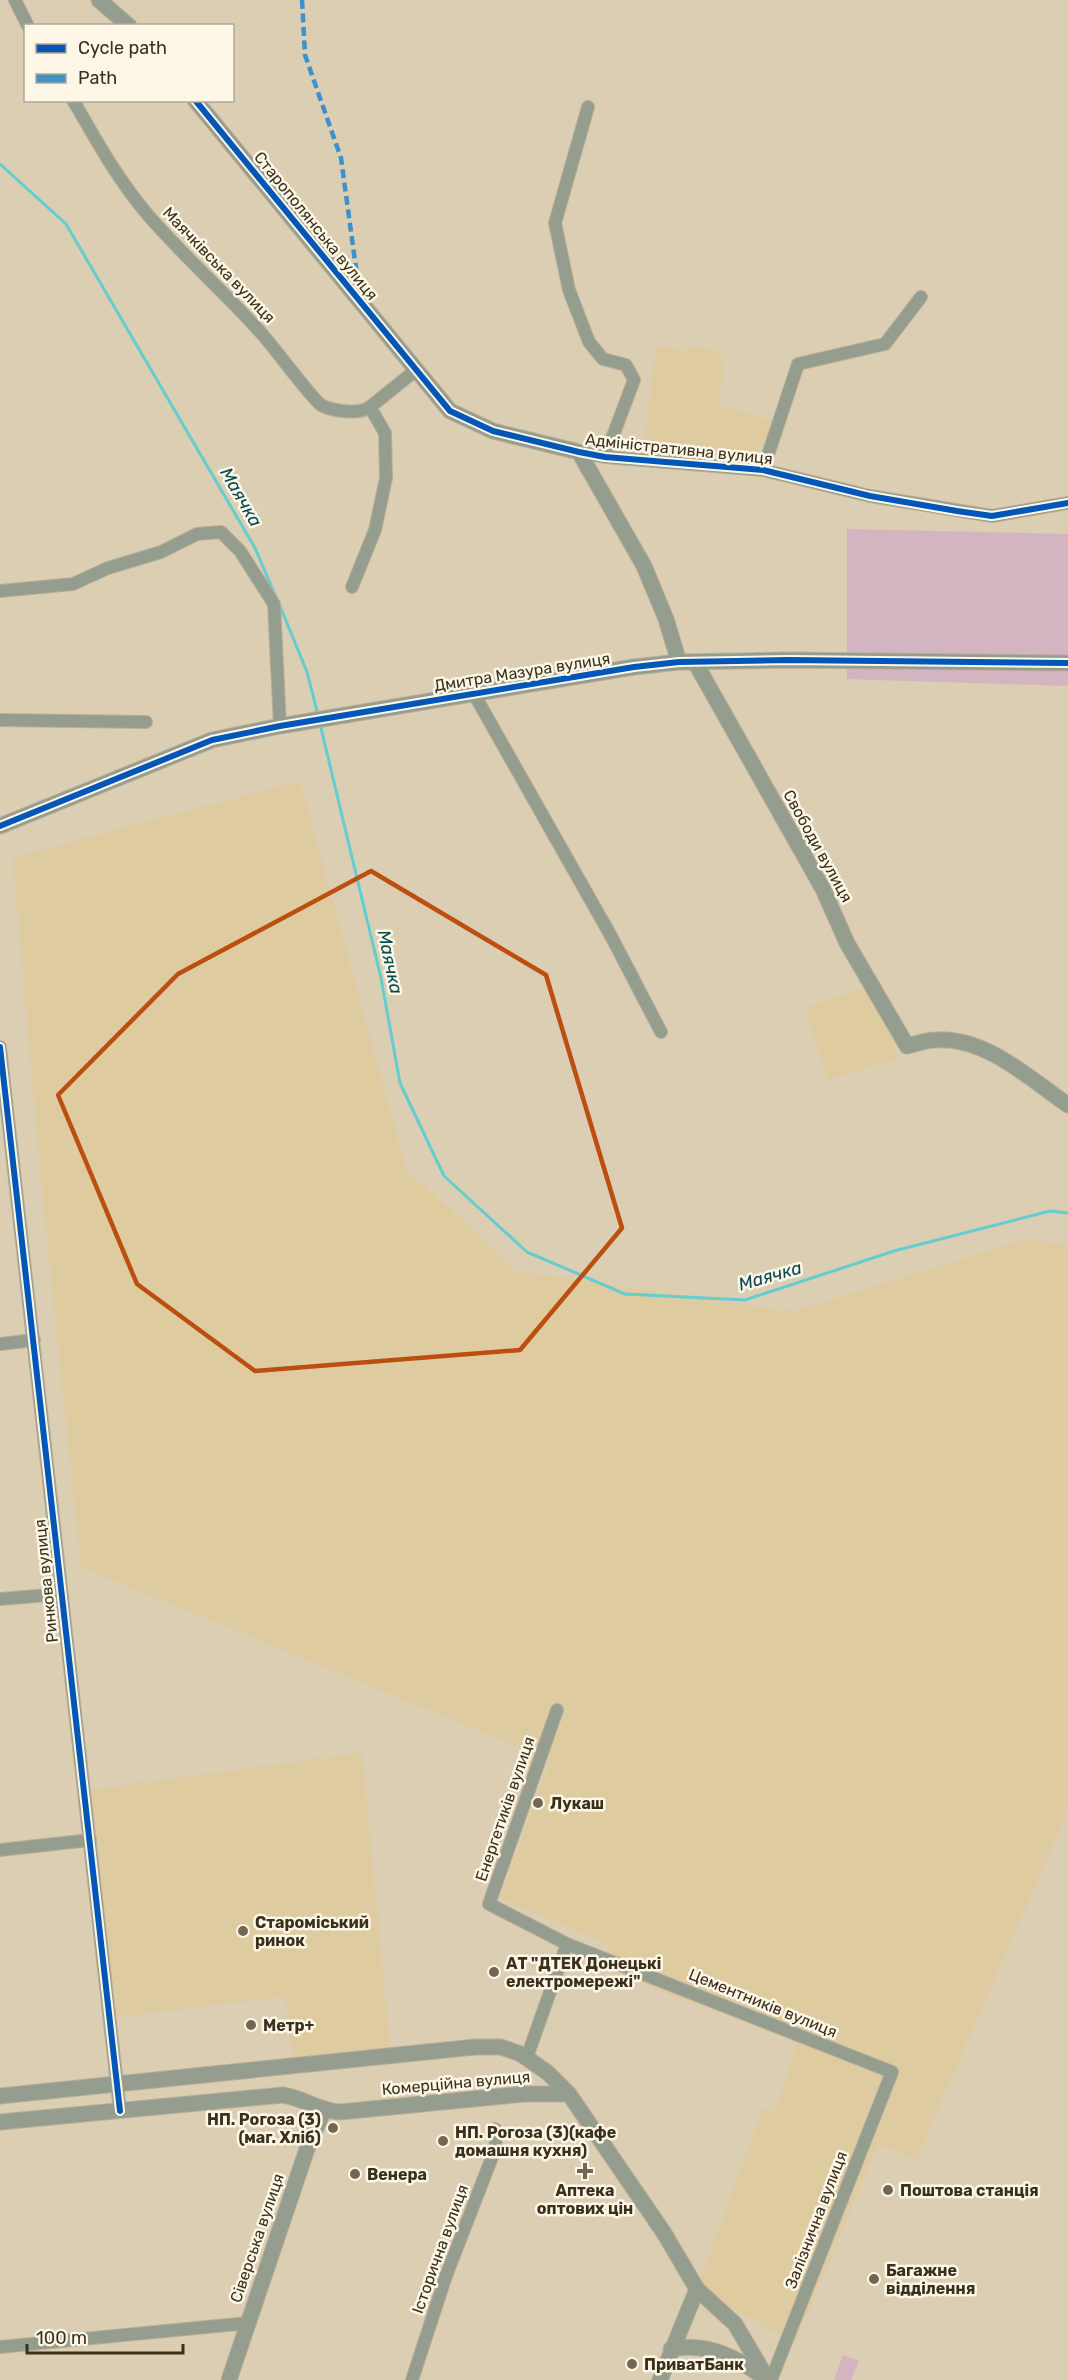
<svg xmlns="http://www.w3.org/2000/svg" width="1068" height="2380" viewBox="0 0 1068 2380" font-family="Rubik,sans-serif">
	<rect width="100%" height="100%" fill="#dbceb3"/>
	<path fill="#dfcba0" d="M656,346L689,351L691,347L715,350V355L724,356L719,406L773,421L767,442L751,461L748,464L728,463L724,458L682,450L681,446L644,442Z
		M300,781L406,1169L517,1271L792,1312L1026,1239L1068,1245V1811L916,2159L878,2144L795,2343L697,2289L763,2108L774,2112L798,2043L600,1968L609,1944L500,1898L550,1760L81,1567L38,1151L13,858Z
		M874,985L898,1058L828,1080L805,1007Z
		M362,1753L390,2049L294,2064L285,1996L117,2017L91,1790Z"/>
	<path fill="#d2b5c0" d="M847,529L1068,534V686L847,679Z
		M843,2355L859,2361L851,2380H834Z"/>
	<g fill="none" stroke-linecap="round" stroke-linejoin="round">
		<path stroke="#63cdd0" stroke-width="3" d="M0,164L66,224L255,548L276,597
			M280,606L307,672L318,715
			M320,724L381,978L400,1083L444,1176L527,1252L625,1294L745,1300L894,1251L1050,1211L1068,1213"/>
		<defs>
			<path id="minor" d="M15,0L28,26
				M73,100C96,140 118,180 148,215C184,257 226,293 262,334C273,346 313,400 321,405C332,411 359,415 370,407
				M588,107L555,223L569,290L589,342L603,359L626,365L634,380L605,457
				M579,452L605,457L763,470L870,496L992,516L1068,503
				M763,470L798,364L885,344L921,297
				M352,587L375,530L386,478L385,433L370,407L416,370
				M0,591L73,584L108,568L161,552L197,534L221,532L240,551L274,604L280,726
				M474,694L611,936L661,1032
				M0,720L146,722
				M0,1047L120,2111
				M0,1344L34,1340
				M0,1599L61,1594
				M557,1710L489,1904L567,1944L892,2072L771,2380
				M0,1850L90,1840
				M527,2057L567,1944
				M0,2347L248,2323
				M412,2380L446,2276L496,2147L495,2129"/>
			<path id="tertiary" d="M99,0L129,26
				M195,100L450,411L493,431L579,452L644,566L666,619L679,662
				M696,664L823,889L847,943L907,1046C916,1044 926,1040 935,1040C985,1036 1030,1079 1068,1105
				M0,826L212,740L280,726L634,667L679,662L788,660L1068,663
				M0,2096L475,2047H501L521,2054L548,2073L569,2094L664,2233L697,2289L735,2324L768,2380
				M0,2122L283,2095C303,2098 320,2111 340,2112L524,2094H569
				M671,2349C705,2342 737,2357 763,2377
				M229,2380L307,2149L324,2110
				M660,2380L697,2289"/>
		</defs>
		<use href="#minor" stroke="#b8ae98" stroke-width="14"/>
		<use href="#tertiary" stroke="#b8ae98" stroke-width="17"/>
		<use href="#minor" stroke="#959d8f" stroke-width="12"/>
		<use href="#tertiary" stroke="#959d8f" stroke-width="15"/>
		<path stroke="#3e91ca" stroke-width="4.5" stroke-dasharray="9 4.5" stroke-linecap="butt" d="M302,0L305,55L341,158L360,298"/>
		<defs>
			<path id="cycleway" d="M195,100L450,411L493,431L579,452L605,457L763,470L870,496L957,511L992,516L1068,503
				M0,826L212,740L280,726L634,667L679,662L788,660L1068,663
				M0,1047L120,2111"/>
		</defs>
		<use href="#cycleway" stroke="#fef7e8" stroke-width="10"/>
		<use href="#cycleway" stroke="#0057b8" stroke-width="6"/>
	</g>
	<path fill="none" stroke="#bc4f10" stroke-width="4.5" stroke-linejoin="round" d="M371,871L546,975L622,1228L520,1350L255,1371L137,1284L58,1095L178,974Z"/>
	<g fill="#726852" stroke="#fef7e8" stroke-width="2">
		<circle cx="538" cy="1803" r="6"/>
		<circle cx="243" cy="1931" r="6"/>
		<circle cx="494" cy="1972" r="6"/>
		<circle cx="251" cy="2025" r="6"/>
		<circle cx="333" cy="2128" r="6"/>
		<circle cx="443" cy="2141" r="6"/>
		<path d="M582 2162h6v6h6v6h-6v6h-6v-6h-6v-6h6z"/>
		<circle cx="355" cy="2174" r="6"/>
		<circle cx="888" cy="2190" r="6"/>
		<circle cx="874" cy="2279" r="6"/>
		<circle cx="632" cy="2364" r="6"/>
	</g>
	<g text-anchor="middle" dominant-baseline="central" stroke-width="5" stroke-linejoin="round" paint-order="stroke">
		<g font-size="16" fill="#3a311d" stroke="#fef7e8">
			<text transform="translate(316 226) rotate(51)">Старополянська вулиця</text>
			<text transform="translate(219 265) rotate(46)">Маячківська вулиця</text>
			<text transform="translate(679 449) rotate(6)">Адміністративна вулиця</text>
			<text transform="translate(522 672) rotate(-9)">Дмитра Мазура вулиця</text>
			<text transform="translate(818 846) rotate(61)">Свободи вулиця</text>
			<text transform="translate(46 1581) rotate(-96)">Ринкова вулиця</text>
			<text transform="translate(505 1809) rotate(-71)">Енергетиків вулиця</text>
			<text transform="translate(763 2003) rotate(22)">Цементників вулиця</text>
			<text transform="translate(456 2083) rotate(-5)">Комерційна вулиця</text>
			<text transform="translate(816 2220) rotate(-69)">Залізнична вулиця</text>
			<text transform="translate(257 2238) rotate(-71)">Сіверська вулиця</text>
			<text transform="translate(440 2249) rotate(-70)">Історична вулиця</text>
		</g>
		<g font-size="16" font-weight="bold" fill="#3a311d" stroke="#fef7e8" text-anchor="start">
			<text x="550" y="1803">Лукаш</text>
			<text x="255" y="1922">Староміський<tspan x="255" dy="18">ринок</tspan></text>
			<text x="506" y="1963">АТ "ДТЕК Донецькі<tspan x="506" dy="18">електромережі"</tspan></text>
			<text x="263" y="2025">Метр+</text>
			<text x="321" y="2119" text-anchor="end">НП. Рогоза (3)<tspan x="321" dy="18">(маг. Хліб)</tspan></text>
			<text x="455" y="2132">НП. Рогоза (3)(кафе<tspan x="455" dy="18">домашня кухня)</tspan></text>
			<text x="367" y="2174">Венера</text>
			<text x="585" y="2190" text-anchor="middle">Аптека<tspan x="585" dy="18">оптових цін</tspan></text>
			<text x="900" y="2190">Поштова станція</text>
			<text x="886" y="2270">Багажне<tspan x="886" dy="18">відділення</tspan></text>
			<text x="644" y="2364">ПриватБанк</text>
		</g>
		<g font-size="18" font-style="italic" fill="#074a51" stroke="#fef7e8">
			<text transform="translate(241 497) rotate(60)">Маячка</text>
			<text transform="translate(390 962) rotate(78)">Маячка</text>
			<text transform="translate(770 1276) rotate(-16)">Маячка</text>
		</g>
	</g>
	<rect x="24" y="24" width="210" height="78" fill="#fef7e8" stroke="#b0a897" stroke-width="1.5"/>
	<rect x="36" y="44" width="30" height="9" fill="#0057b8" stroke="#b0a897" stroke-width="1.5"/>
	<text x="78" y="54" font-size="18" fill="#3a311d">Cycle path</text>
	<rect x="36" y="74" width="30" height="9" fill="#3e91ca" stroke="#b0a897" stroke-width="1.5"/>
	<text x="78" y="84" font-size="18" fill="#3a311d">Path</text>
	<path d="M27 2344v9h156v-9" fill="none" stroke="#3a311d" stroke-width="3"/>
	<text x="36" y="2344" font-size="18" fill="#3a311d" stroke="#fef7e8" stroke-width="4.5" paint-order="stroke">100 m</text>
</svg>
